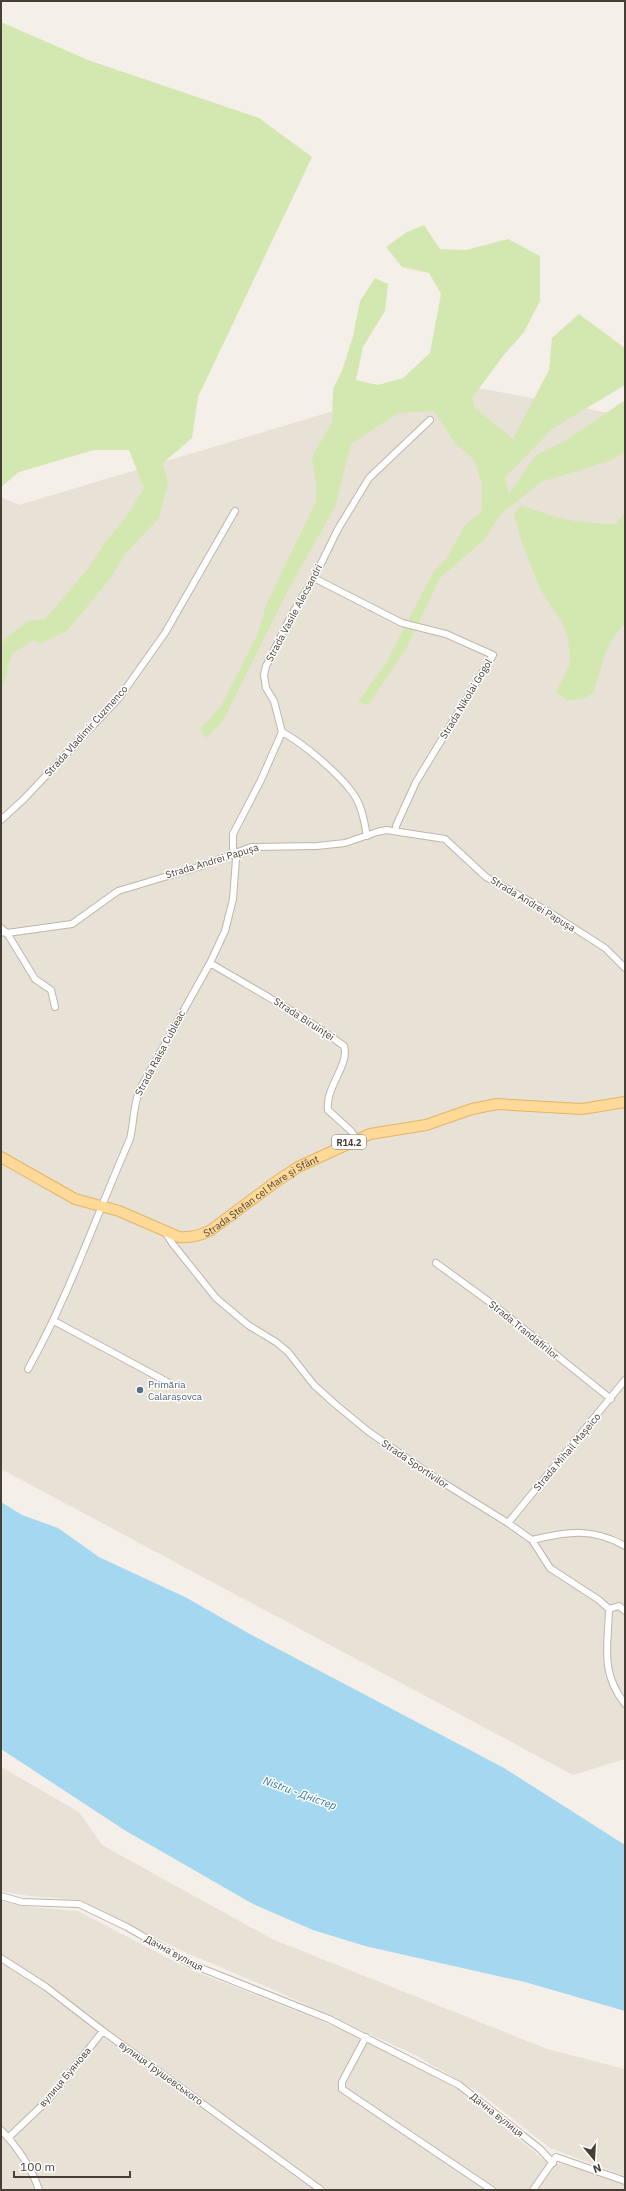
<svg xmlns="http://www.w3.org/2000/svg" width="626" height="2191" viewBox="0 0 626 2191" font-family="'IBM Plex Sans',sans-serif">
	<rect width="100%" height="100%" fill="#f4efe8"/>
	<path fill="#e8e1d6" d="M437,380L625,416V1759L573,1775L1,1469V497L19,505Z
		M1,1767L79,1812L102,1845L272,1939L547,2049L625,2069V2176L550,2148L480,2093L415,2055L272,1989L182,1951L80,1900L29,1896L1,1891Z
		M1,1901L28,1907L78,1911L189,1969L362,2037L457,2089L547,2162L577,2166L625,2183V2190H1Z"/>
	<path fill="#d3e8b1" d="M1,22L88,60L259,118L312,157L198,397L192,438L163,463L168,483L159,518L127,552L109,580L67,631L41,643L32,641L12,654L1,692V648L4,639L28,621L45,619L88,569L104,544L126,517L144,488L129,450H94L19,472L1,487Z
		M424,225L440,249L466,250L508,239L540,256V301L524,332L503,356L472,398L475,408L513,439L549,370L552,338L579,314L625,348V385L552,429L505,478L509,494L536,455L567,440L625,400V452L609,461L541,482L500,515L484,540L440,578L407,647L368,705L358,702L386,663L433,572L447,558L464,526L482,511L481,482L475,461L454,442L434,411L398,413L351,444L335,507L287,592L223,721L206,738L200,729L221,706L241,667L258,633L266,605L316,501V484L312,457L332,422L333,389L343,368L353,336L360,301L375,278L388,284L385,311L363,347L356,380L378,385L403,378L430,353L441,294L429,273L402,267L386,247L407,232Z
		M520,506C532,508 542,513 553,516C573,522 595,524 616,524L625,512V624C602,647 604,665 593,693L583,699L567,701L556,692L570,664L568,638L562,622L540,589L521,540L514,514Z"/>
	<path fill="#a4d7f0" d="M1,1502L22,1515L58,1528L99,1557L187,1598L248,1633L504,1768L625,1845V2011L525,1982L365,1946L313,1930L253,1904L126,1831L1,1749Z"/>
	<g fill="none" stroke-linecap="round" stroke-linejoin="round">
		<defs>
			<path id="minor" d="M314,578L402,623L446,634L493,655L416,782L396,826V831
				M282,732C303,743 338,773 352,792C362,805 364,821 367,836
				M1,820L24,799L119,698L165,633L235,511
				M1,928L7,933L35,979L51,990L55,1007
				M1,932L7,933L72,924L118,891L201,866L251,847L317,846L345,843L377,832L386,830L445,839L486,877L549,912L605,948L625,968
				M210,963C255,990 301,1014 344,1046C350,1065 325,1087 328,1110L351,1131L356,1138
				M165,1232L172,1243L216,1298L248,1325L276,1342L288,1352L314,1385L335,1404L369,1432L434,1477L508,1523L532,1540L550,1568L599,1600L609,1609C608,1647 600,1672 625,1704
				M436,1263L495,1306L611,1399
				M54,1321L173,1385
				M28,1369C69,1296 96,1216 130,1139C134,1122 133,1105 140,1089L210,963L225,931L233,899L236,859L233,848V834L261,780L282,732L274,701L266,688L264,675L266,666L292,614L314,578L338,529L369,478L430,420
				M508,1523L625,1380
				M532,1540C567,1532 592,1527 625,1546
				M609,1609L619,1606L625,1611
				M1,1896L22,1902L79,1904L127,1927L191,1964L329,2019L459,2085L540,2149L553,2163
				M1,1958L46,1987L103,2031L321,2190
				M366,2037L342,2082V2089L492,2190
				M1,2130C17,2146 32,2169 39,2190
				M8,2138L48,2100L103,2031
				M533,2190L556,2157L625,2181"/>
			<g id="primary">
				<path id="s1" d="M1,1157L75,1199L119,1211L179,1237C191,1238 200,1236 211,1230L277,1181L298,1167L370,1134L426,1125L472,1109L497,1104L582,1109L625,1102"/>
			</g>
		</defs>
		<use href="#minor" stroke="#bfb6aa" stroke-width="8"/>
		<use href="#primary" stroke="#e4b466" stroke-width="12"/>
		<use href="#minor" stroke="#fff" stroke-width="6"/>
		<use href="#primary" stroke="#fed997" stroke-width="10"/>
	</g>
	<circle fill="#5c6f8a" stroke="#fff" stroke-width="1.5" cx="140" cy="1390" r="4"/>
	<g text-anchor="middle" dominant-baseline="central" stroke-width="3" stroke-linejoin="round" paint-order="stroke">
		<rect fill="#fff" stroke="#7e7972" stroke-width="1" x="332" y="1135" width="34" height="14" rx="3"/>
		<g font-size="9" font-weight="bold" fill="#473f36">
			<text x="349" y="1142">R14.2</text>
		</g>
		<g font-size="10" fill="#473f36" stroke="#fff">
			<text transform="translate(294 613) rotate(-62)">Strada Vasile Alecsandri</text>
			<text transform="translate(466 699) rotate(-59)">Strada Nikolai Gogol</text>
			<text transform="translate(86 731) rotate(-48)">Strada Vladimir Cuzmenco</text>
			<text transform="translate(212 861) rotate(-17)">Strada Andrei Papușa</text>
			<text transform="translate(533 904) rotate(31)">Strada Andrei Papușa</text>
			<text transform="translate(304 1019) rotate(33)">Strada Biruinței</text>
			<text transform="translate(160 1053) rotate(-62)">Strada Raisa Cubleac</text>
			<text stroke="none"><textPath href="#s1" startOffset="290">Strada Ștefan cel Mare și Sfânt</textPath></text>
			<text transform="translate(524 1330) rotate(39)">Strada Trandafirilor</text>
			<text transform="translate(567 1452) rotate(-50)">Strada Mihail Mașeico</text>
			<text transform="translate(415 1464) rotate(34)">Strada Sportivilor</text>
			<text transform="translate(174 1953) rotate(28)">Дачна вулиця</text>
			<text transform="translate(161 2073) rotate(36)">вулиця Грушевського</text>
			<text transform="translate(65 2077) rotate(-50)">вулиця Буянова</text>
			<text transform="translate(497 2115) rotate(38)">Дачна вулиця</text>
		</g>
		<g font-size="10" fill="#4e5e75" stroke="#fff" text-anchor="start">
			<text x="148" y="1384">Primăria<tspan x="148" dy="12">Calarașovca</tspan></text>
		</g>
		<g font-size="11" font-style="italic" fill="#2c7aa3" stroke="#fff">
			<text transform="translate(300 1793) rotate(20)">Nistru - Дністер</text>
		</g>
	</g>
	<rect width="626" height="2191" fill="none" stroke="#473f36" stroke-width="4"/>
	<g transform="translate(594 2159) rotate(162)" stroke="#ffffff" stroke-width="3" paint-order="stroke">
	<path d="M0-3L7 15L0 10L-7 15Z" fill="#473f36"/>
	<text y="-6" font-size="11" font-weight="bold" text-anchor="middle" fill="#473f36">N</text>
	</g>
	<path d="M14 2171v6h116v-6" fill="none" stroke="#473f36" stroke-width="2"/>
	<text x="20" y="2171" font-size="12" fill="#473f36" stroke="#ffffff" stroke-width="3" paint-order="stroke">100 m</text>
</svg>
